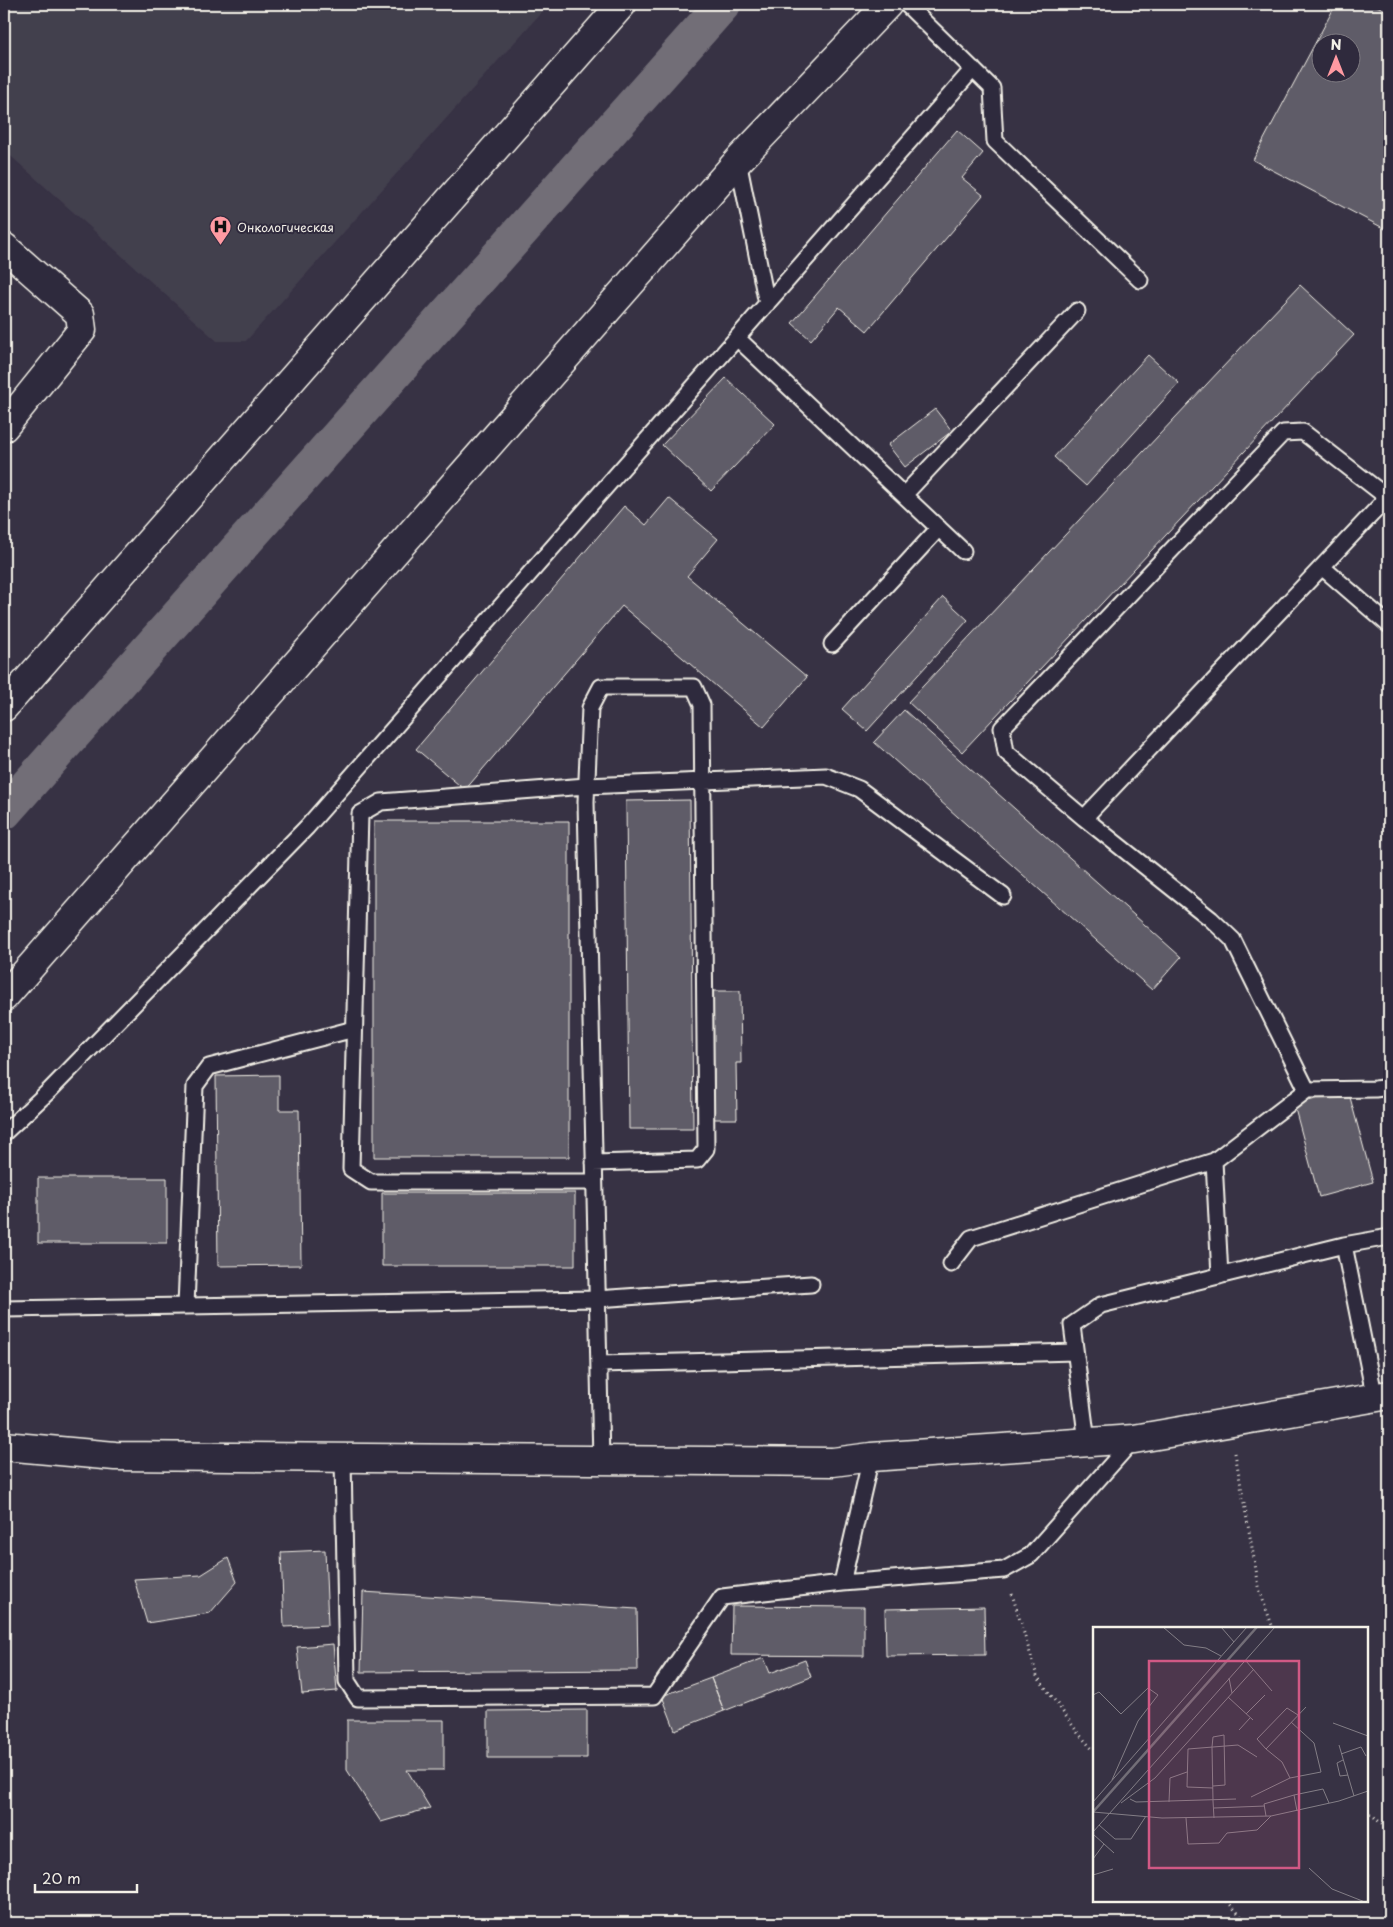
<svg xmlns="http://www.w3.org/2000/svg" width="1393" height="1927" viewBox="0 0 1393 1927" font-family="'Playpen Sans',sans-serif">
	<rect width="100%" height="100%" fill="#373244"/>
	<filter id="ink" filterUnits="userSpaceOnUse"><feTurbulence type="fractalNoise" baseFrequency=".02" numOctaves="2"/><feDisplacementMap in="SourceGraphic" scale="10" xChannelSelector="R" yChannelSelector="G"/><feConvolveMatrix kernelMatrix="1 2 1 2 8 2 1 2 1" color-interpolation-filters="sRGB"/></filter>
	<g filter="url(#ink)">
		<path fill="#433f4e" d="M4,4H549L246,341H217L4,150Z"/>
		<g fill="none" stroke-linecap="round" stroke-linejoin="round">
			<path stroke="#726e77" stroke-width="36" d="M4,812L723,4"/>
		</g>
		<path fill="#5f5c67" stroke="#f4f1e8" fill-rule="evenodd" d="M1336,4H1373L1389,12V231L1253,160ZM1320,42H1350V72H1320Z
			M957,130L983,153L962,178L983,195L867,331L839,307L811,340L792,323Z
			M1300,285L1354,335L962,752L908,702Z
			M1148,355L1179,383L1086,486L1054,457Z
			M726,378L775,424L711,491L662,445Z
			M935,409L952,431L905,467L888,445Z
			M669,498L718,539L687,576L807,677L764,727L622,606L465,790L416,749L624,506L646,525Z
			M943,597L968,620L867,731L842,709Z
			M904,710L1181,957L1152,990L874,742Z
			M690,800L693,1129H629L626,801Z
			M374,821H569V1157H374Z
			M706,991H740L741,1063H736L737,1119H714V1065H707Z
			M279,1075V1110H299L301,1265L218,1266L216,1076Z
			M1348,1090L1373,1182L1319,1197L1294,1105Z
			M38,1178H167V1243H38Z
			M382,1193H575V1266H382Z
			M325,1550L328,1625L284,1627L281,1552Z
			M228,1558L237,1582L210,1613L147,1623L134,1579L201,1575Z
			M363,1592L637,1609L638,1670L361,1672Z
			M732,1606L864,1607V1656L731,1655Z
			M984,1607L985,1655L886,1656L885,1609Z
			M333,1644L337,1691L302,1694L297,1647Z
			M764,1658L770,1673L805,1660L811,1677L724,1711L711,1678Z
			M711,1678L724,1711L675,1730L662,1696Z
			M587,1710V1758H488V1711Z
			M347,1720H444V1770H407L430,1808L381,1822L347,1770Z"/>
		<g fill="none" stroke-linecap="round" stroke-linejoin="round">
			<defs>
				<path id="lane" d="M906,4L992,88L995,141L1140,280
					M738,161L767,304
					M737,338L963,551
					M904,495L1077,311
					M1322,567L1389,625
					M832,644L939,528
					M1084,818L1006,752L1002,728L1283,433L1303,432L1388,498
					M1307,1090L1233,940L1211,919L1084,818L1389,496
					M4,1133L50,1090L307,827L973,69
					M1214,1161L1220,1276
					M594,1163L697,1160L706,1149L702,705L694,687H601L590,708L586,802L601,1460
					M594,1182H371L351,1169L360,814L381,802L586,786L826,776L859,789L1003,896
					M1344,1245L1375,1399
					M951,1264L971,1238L1214,1161L1307,1090L1375,1089L1389,1087
					M186,1306L195,1086L209,1067L354,1029
					M4,1309L597,1299L811,1284
					M599,1364L1075,1352
					M1087,1442L1072,1325L1101,1305L1344,1245L1389,1237
					M343,1458L347,1681L358,1698L654,1696L722,1597L842,1583L1004,1570L1031,1555L1134,1439
					M842,1583L871,1457"/>
				<path id="street" d="M4,247L80,314L82,330L4,427
					M4,707L622,4
					M4,997L738,161L888,4"/>
				<path id="primary" d="M4,1446L115,1456L833,1462L871,1457L1134,1439L1389,1395"/>
			</defs>
			<use href="#lane" stroke="#f4f1e8" stroke-width="19"/>
			<use href="#street" stroke="#f4f1e8" stroke-width="31"/>
			<use href="#primary" stroke="#f4f1e8" stroke-width="31"/>
			<path stroke="#f4f1e8" stroke-width="3" stroke-dasharray="1 4" stroke-linecap="butt" d="M1235,1453L1260,1592L1273,1628
				M1012,1594L1037,1676L1078,1733L1094,1751
				M1367,1810L1389,1831
				M1227,1901L1247,1923"/>
			<use href="#lane" stroke="#2f2a3d" stroke-width="15"/>
			<use href="#street" stroke="#2f2a3d" stroke-width="28"/>
			<use href="#primary" stroke="#2f2a3d" stroke-width="28"/>
		</g>
	</g>
	<defs>
		<symbol id="hospital-pin" viewBox="-11 -11 22 30"><path d="M0 17L-7.5 6A9.5 9.5 0 1 1 7.5 6Z" fill="#ff9aa2" stroke="#2f2a3d"/><path d="M-5-5h3v3.5h4V-5h3V5h-3V1.5h-4V5h-3Z" fill="#111"/></symbol>
	</defs>
	<g fill-rule="evenodd">
		<use href="#hospital-pin" x="208" y="214" width="25" height="34"/>
	</g>
	<g text-anchor="middle" dominant-baseline="central" stroke-width="4" stroke-linejoin="round" paint-order="stroke">
		<g font-size="12" fill="#f4f1e8" stroke="#2f2a3d" text-anchor="start">
			<text x="237" y="227">Онкологическая</text>
		</g>
	</g>
	<g transform="translate(1093 1627)">
		<rect width="275" height="275" fill="#373244"/>
		<path fill="none" stroke="#726e77" stroke-width="2.5" d="M0,185L164,0"/>
		<path fill="none" stroke="#837e86" stroke-width="1" d="M70,0L91,18L113,21L128,29M128,0L141,15M153,34L179,64M136,51L139,66M0,68L6,65L28,87L55,61L65,68L45,94L19,153M135,70L160,93M153,87L172,68M240,96L275,109M146,103L157,91M246,118L261,169M173,122L164,112L194,81L205,88M248,127L268,120L273,129M250,133L244,136L247,149L255,148M197,151L189,135L173,122L213,80M120,159L132,158L131,108L120,110L119,120L120,174L121,191M120,161L94,160L95,122L145,118L164,130M201,168L204,184M158,170L197,151L228,145L221,116L198,95M37,172L43,175L143,172M0,175L154,0M76,175L77,151L94,145M28,176L62,151L161,42M121,181L172,179M0,185L69,191L178,189L246,174L275,164M173,189L171,177L201,168L230,162L236,176M93,191L95,217L126,216L134,206L164,203L178,189M6,198L22,212H38L53,189M0,205L182,0M0,207L21,226M0,232L11,217M216,241L239,262L272,275M0,248L20,242"/>
		<path fill="#d15985" fill-opacity="0.15" stroke="#d15985" stroke-width="2.5" d="M56,34H206V241H56Z"/>
		<rect width="275" height="275" fill="none" stroke="#f4f1e8" stroke-width="2.5"/>
	</g>
	<rect width="1393" height="1927" fill="none" stroke="#2f2a3d" stroke-width="20"/>
	<rect x="10" y="10" width="1373" height="1907" fill="none" stroke="#f4f1e8" stroke-width="2" filter="url(#ink)"/>
	<g transform="translate(1336 58)"><circle r="24" fill="#2f2a3d" stroke="#7e7a81"/>
	<path d="M0-4L9 19L0 12L-9 19Z" fill="#ff9aa2"/>
	<text y="-8" font-size="14" font-weight="bold" text-anchor="middle" fill="#f4f1e8">N</text>
	</g>
	<path d="M35 1884v8h102v-8" fill="none" stroke="#f4f1e8" stroke-width="2.5"/>
	<text x="42" y="1884" font-size="15" fill="#f4f1e8" stroke="#2f2a3d" stroke-width="4" paint-order="stroke">20 m</text>
</svg>
